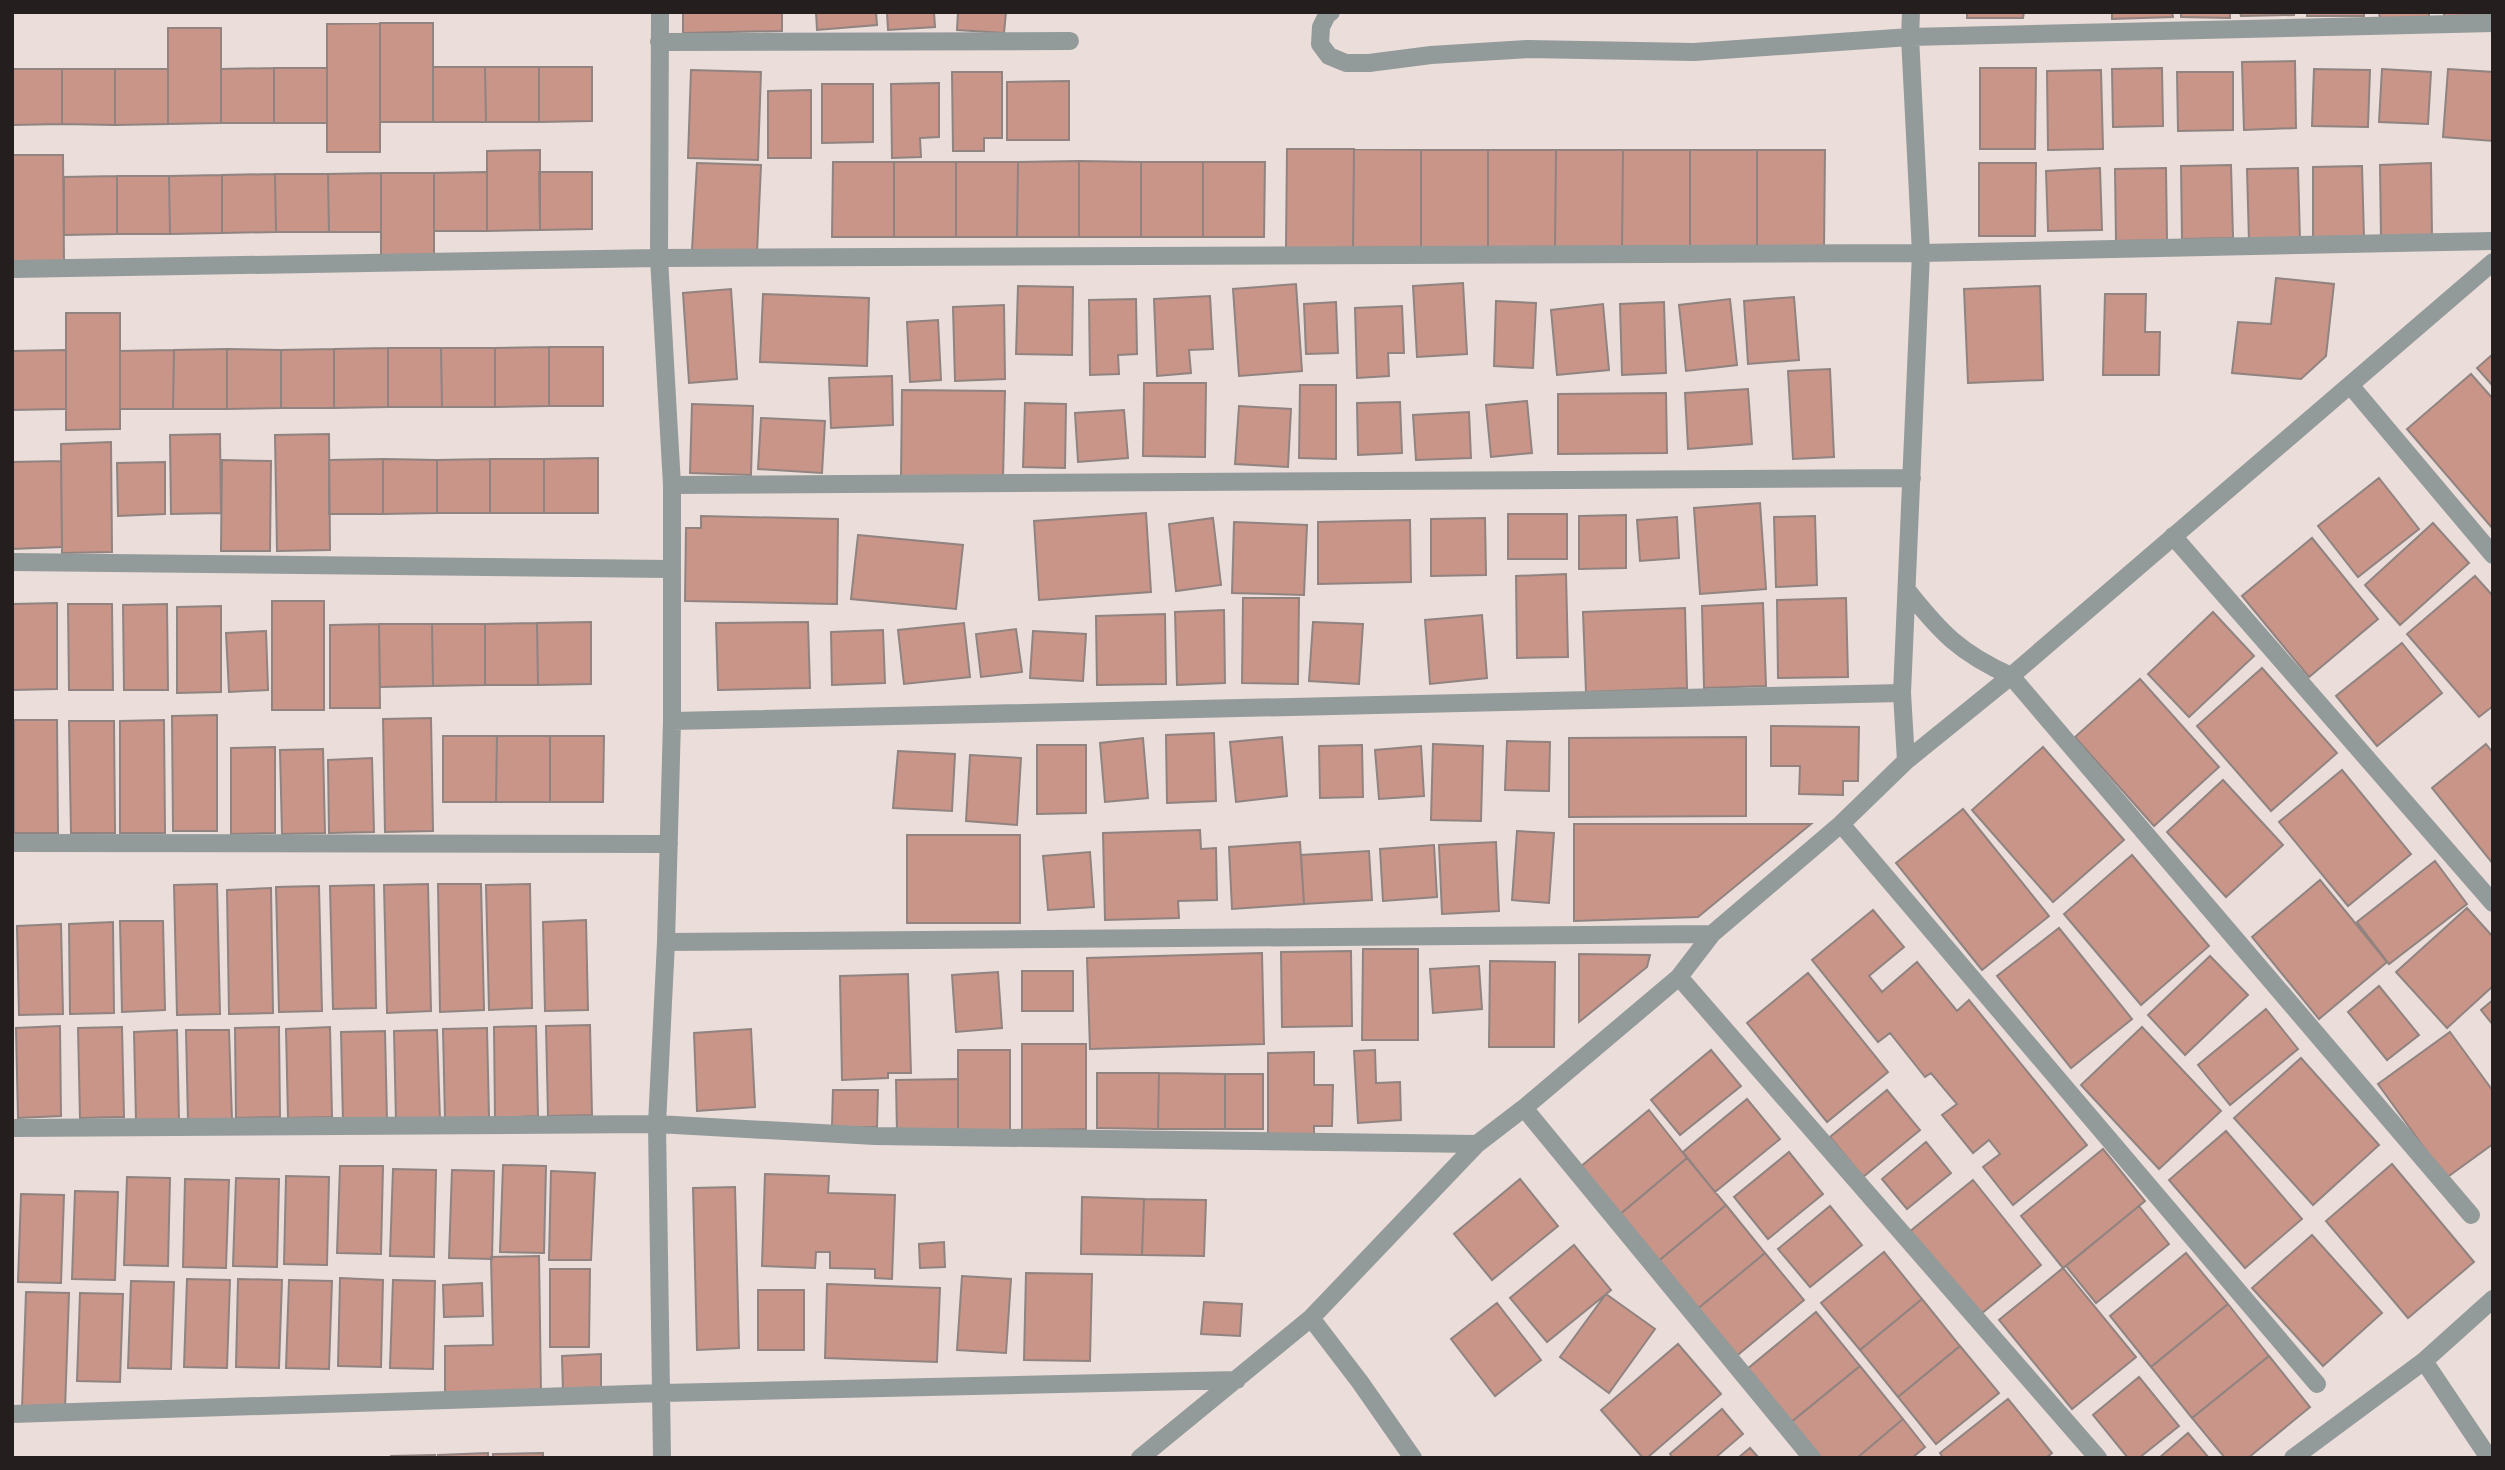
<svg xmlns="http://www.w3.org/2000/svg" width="2505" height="1470" viewBox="0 0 2505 1470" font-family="Ubuntu,sans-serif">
	<rect width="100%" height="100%" fill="#ebddda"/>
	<path fill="#c99588" stroke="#908380" stroke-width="2" d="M683,12H782V31L683,33Z
		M816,12H876L877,25L817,30Z
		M887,12H934L935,27L888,30Z
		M958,12H1006L1004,33L957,30Z
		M1967,12H2024L2023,18H1967Z
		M2112,12H2172L2173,17L2112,19Z
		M2181,12H2230V18L2181,17Z
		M2240,12H2294V15L2241,16Z
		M2307,12H2364V16H2307Z
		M2379,12H2429V18L2380,19Z
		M2444,12H2493V15L2444,16Z
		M380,23H433V122H380Z
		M380,23V152H327V24Z
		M168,28H221V123L168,124Z
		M2295,61L2296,128L2244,130L2242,62Z
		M433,67H485L486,122H433Z
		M485,67H539V122H486Z
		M539,67H592V121L539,122Z
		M274,68H327V123H274Z
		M274,68V123H221V69Z
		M1980,68H2036L2035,149H1980Z
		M2162,68L2163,126L2113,127L2112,69Z
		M12,69H62V124L12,125Z
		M62,69H115V125L62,124Z
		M115,69H168V124L115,125Z
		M2314,69L2370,70L2368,127L2312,126Z
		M2382,69L2431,72L2428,124L2379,122Z
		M2448,69L2493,72V141L2443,137Z
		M691,70L761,72L758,160L688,158Z
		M2101,70L2103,149L2048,150L2047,71Z
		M952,72H1002V138H984V151H953Z
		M2177,72H2233V130L2178,131Z
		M1069,81V140H1007V82Z
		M939,83V137L920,138L921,157L892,158L891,84Z
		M822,84H873V142L822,143Z
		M811,90V158H768V91Z
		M1287,149H1354L1353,249H1286Z
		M1354,149L1421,150V249H1353Z
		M540,150V230L487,231V151Z
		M1421,150H1488V249H1421Z
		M1488,150H1556L1555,249H1488Z
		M1556,150H1623L1622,249H1555Z
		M1623,150H1690V250L1622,249Z
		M1690,150H1757V250H1690Z
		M1757,150H1825L1824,250H1757Z
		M12,155H63L64,262L12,263Z
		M1079,161V237H1017L1018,162Z
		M1079,161L1141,162V237H1079Z
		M833,162H894V237H832Z
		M894,162H956V237H894Z
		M956,162H1018L1017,237H956Z
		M1141,162H1203V237H1141Z
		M1203,162H1265L1264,237H1203Z
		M697,163L761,165L757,253L692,250Z
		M1979,163H2036L2035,236H1979Z
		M2431,163L2432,236L2381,237L2380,165Z
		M2231,165L2233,238L2182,239L2181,166Z
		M2362,166L2364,238L2313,240V167Z
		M2100,168L2102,230L2048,231L2046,171Z
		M2166,168L2167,240L2116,241L2115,169Z
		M2298,168L2300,241L2249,242L2247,169Z
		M487,172V231H434V173Z
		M539,172H592V229L540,230Z
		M381,173V232H329L328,174Z
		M381,173H434V258L381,259Z
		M275,174L276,232L222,233V175Z
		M275,174H328L329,232H276Z
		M222,175V233L170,234L169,176Z
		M117,176V234L64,235V177Z
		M117,176H169L170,234H117Z
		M2276,278L2334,284L2326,356L2301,379L2232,373L2238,322L2271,324Z
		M1463,283L1467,354L1417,357L1413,286Z
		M1296,284L1302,371L1239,376L1233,289Z
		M1018,286L1073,287L1072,355L1016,354Z
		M2040,286L2043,380L1968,383L1964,289Z
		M731,289L737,379L689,383L683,293Z
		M763,294L869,298L867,366L760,362Z
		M2105,294H2146L2145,332H2160L2159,375H2103Z
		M1210,296L1213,349L1189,350L1191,373L1157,376L1154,299Z
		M1794,297L1799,360L1748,364L1744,301Z
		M1136,299L1137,354L1118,355L1119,374L1090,375L1089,300Z
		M1730,299L1737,365L1686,371L1679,305Z
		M1496,301L1536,303L1533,368L1494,366Z
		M1336,302L1338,353L1306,354L1304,304Z
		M1664,302L1666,373L1622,375L1620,304Z
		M1603,304L1609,370L1557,375L1551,310Z
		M1004,305L1005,379L955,381L953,307Z
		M1402,306L1404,353H1388L1389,376L1357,378L1355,308Z
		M66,313H120V429L66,430Z
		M938,320L941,380L910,382L907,322Z
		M549,347V406L495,407V348Z
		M549,347H603V406H549Z
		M388,348V407L334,408V349Z
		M388,348H441L442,407H388Z
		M441,348H495V407H442Z
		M227,349V409H173L174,350Z
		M227,349L281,350V408L227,409Z
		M334,349V408H281V350Z
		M66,350V409L12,410V351Z
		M174,350L173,409H120V351Z
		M2493,354V386L2477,368Z
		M1830,369L1834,457L1793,459L1788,371Z
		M2471,374L2493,399V529L2407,429Z
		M892,376L893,425L831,428L829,378Z
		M1144,383H1206L1205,457L1143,456Z
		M1300,385H1336V459L1299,458Z
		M1748,389L1752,444L1688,449L1685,393Z
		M902,390L1005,391L1003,479L901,478Z
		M1666,393L1667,453L1558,454V394Z
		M1527,401L1532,453L1491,457L1486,405Z
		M1400,402L1402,453L1358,455L1357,403Z
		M1025,403L1066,404L1065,468L1023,467Z
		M692,404L753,406L751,475L690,473Z
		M1239,406L1291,409L1288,467L1235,464Z
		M1124,410L1128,458L1078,462L1075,413Z
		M1469,412L1471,458L1416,460L1413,415Z
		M761,418L825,421L822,473L758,469Z
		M220,434L221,513L171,514L170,435Z
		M329,434L330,550L277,551L275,435Z
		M111,442L112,552L62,553L61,444Z
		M598,458V513H544V459Z
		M383,459V514H329V460Z
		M383,459L437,460V513L383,514Z
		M490,459V513H437V460Z
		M490,459H544V513H490Z
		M222,460L271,461L270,551H221Z
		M61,461L62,547L12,549V462Z
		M165,462V514L118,516L117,463Z
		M2379,478L2419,529L2358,577L2318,526Z
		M1760,503L1766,589L1700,594L1694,508Z
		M1146,513L1151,592L1039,600L1034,521Z
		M1508,514H1567V559H1508Z
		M1626,515V568L1579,569V516Z
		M701,516L838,519L837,604L685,601L686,528H701Z
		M1815,516L1817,585L1776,587L1774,517Z
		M1677,517L1679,558L1640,561L1637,520Z
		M1213,518L1221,585L1176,591L1169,524Z
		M1485,518L1486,575L1431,576V519Z
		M1410,520L1411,582L1318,584V522Z
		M1234,522L1307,525L1304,595L1232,593Z
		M2433,523L2469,563L2400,625L2365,585Z
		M858,535L963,545L956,609L851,599Z
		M2312,538L2378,619L2309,677L2242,596Z
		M1566,574L1568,657L1517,658L1516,576Z
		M2475,576L2493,596V706L2479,717L2407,634Z
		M1243,598H1299L1298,684L1242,683Z
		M1846,598L1848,677L1778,678L1777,600Z
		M272,601H324V710H272Z
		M57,603V689L13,690V604Z
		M1763,603L1766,686L1704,688L1702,606Z
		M68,604H112L113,690H69Z
		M167,604L168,690H124L123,605Z
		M221,606V692L177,693V607Z
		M1685,608L1687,688L1586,692L1583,612Z
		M1224,610L1225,683L1177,685L1175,612Z
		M2213,612L2254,656L2189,717L2148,674Z
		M1165,614L1166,684L1097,685L1096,616Z
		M1482,615L1487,678L1430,684L1425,620Z
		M591,622V684L538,685L537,623Z
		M808,622L810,688L718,690L716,623Z
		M1313,622L1363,624L1359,684L1309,681Z
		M537,623L538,685H485V624Z
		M964,623L970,677L904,684L898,630Z
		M379,624H432L433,686L380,687Z
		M379,624L380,708H330V625Z
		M432,624H485V685L433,686Z
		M1016,629L1022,672L981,677L976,634Z
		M883,630L885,683L832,685L831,632Z
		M266,631L268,690L229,692L226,633Z
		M1033,631L1086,634L1083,681L1030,678Z
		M2402,643L2442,693L2377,746L2336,696Z
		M2262,668L2337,753L2271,811L2197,726Z
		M2140,679L2219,767L2154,826L2075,737Z
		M217,715V831H173L172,716Z
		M431,718L433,831L385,832L383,719Z
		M14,720H57L58,833H14Z
		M164,720L165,833H120V721Z
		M69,721H114L115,833H71Z
		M1771,726L1859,727L1858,781H1843V795L1799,794L1800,766H1771Z
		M1214,733L1216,801L1167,803L1166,735Z
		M443,736H497L496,802H443Z
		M497,736H550V802H496Z
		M550,736H604L603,802H550Z
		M1282,737L1287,796L1236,802L1230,742Z
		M1746,737V816L1569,817V738Z
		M1143,738L1148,798L1105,802L1100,743Z
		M1507,741L1550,742L1549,791L1505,790Z
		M1433,744L1483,746L1481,821L1431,820Z
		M2486,744L2493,753V864L2432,788Z
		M1037,745H1086V813L1037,814Z
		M1362,745L1363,797L1320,798L1319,746Z
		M1421,746L1424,796L1379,799L1375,750Z
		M275,747V833L231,834V748Z
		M2043,747L2124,840L2053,902L1972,810Z
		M323,749L325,833L282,834L280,750Z
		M898,751L955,754L952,811L893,808Z
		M970,755L1021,758L1017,825L966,821Z
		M372,758L374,832L329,833L328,760Z
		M2342,770L2411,854L2348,906L2279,822Z
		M2223,780L2283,845L2226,897L2167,832Z
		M1963,809L2049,916L1982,970L1896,863Z
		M1574,824H1811L1698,917L1574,921Z
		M1200,830L1201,849L1216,848L1217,900L1178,901L1179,918L1105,920L1103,833Z
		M1517,831L1554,833L1549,903L1512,900Z
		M907,835H1020V923H907Z
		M1300,842L1304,904L1232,909L1229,847Z
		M1496,842L1499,911L1442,914L1439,845Z
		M1434,845L1437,897L1383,901L1380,849Z
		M1369,851L1372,900L1304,904L1301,855Z
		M1090,852L1094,907L1048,910L1043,856Z
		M2132,855L2209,946L2141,1005L2064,914Z
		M2435,861L2467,904L2389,964L2357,922Z
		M2320,880L2387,962L2319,1019L2252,937Z
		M217,884L220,1014L177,1015L174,885Z
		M428,884L431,1011L387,1013L384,885Z
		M438,884H481L484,1010L440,1012Z
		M530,884L532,1008L489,1010L486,885Z
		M374,885L376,1008L333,1009L330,886Z
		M319,886L322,1011L279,1012L276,887Z
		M271,888L273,1013L229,1014L227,890Z
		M2467,908L2493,937V986L2447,1028L2396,972Z
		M1873,910L1904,947L1869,976L1882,992L1917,962L1957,1011L1969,1000L2087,1145L2013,1205L1983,1167L2000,1154L1989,1140L1973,1153L1942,1115L1957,1104L1931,1073L1925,1077L1890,1033L1878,1042L1812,960Z
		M586,920L588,1010L545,1011L543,922Z
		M120,921H163L165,1010L122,1012Z
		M113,922L114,1013L70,1014L69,924Z
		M61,924L63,1014L19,1015L17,926Z
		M2059,928L2132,1019L2071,1068L1997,976Z
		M1363,949H1418V1040H1362Z
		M1351,951L1352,1026L1282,1027L1281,952Z
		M1262,953L1264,1044L1090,1049L1087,958Z
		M1579,954L1650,955L1647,967L1579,1022Z
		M2210,956L2248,995L2185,1055L2148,1015Z
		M1490,961L1555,962L1554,1047H1489Z
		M1479,966L1482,1009L1433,1013L1430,969Z
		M1022,971H1073V1011H1022Z
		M998,972L1002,1028L956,1032L952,975Z
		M1808,973L1888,1072L1827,1122L1747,1023Z
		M908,974L911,1073H888V1078L842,1080L840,976Z
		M2379,986L2419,1035L2387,1060L2348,1012Z
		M2493,1000V1025L2481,1010Z
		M2266,1009L2298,1049L2230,1105L2198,1065Z
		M590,1025L592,1115L548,1116L546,1026Z
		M60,1026L61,1116L18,1118L16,1028Z
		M536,1026L538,1116L495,1118L494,1027Z
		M122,1027L124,1117L80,1118L78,1028Z
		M279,1027L280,1117L236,1118L235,1028Z
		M330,1027L332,1117L288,1118L286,1029Z
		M2142,1027L2221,1111L2159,1169L2081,1085Z
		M487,1028L489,1117L445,1119L443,1029Z
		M751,1029L755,1107L697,1111L694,1033Z
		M177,1030L179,1120L136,1121L134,1032Z
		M186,1030H229L232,1120L188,1121Z
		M437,1030L440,1120L396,1121L394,1031Z
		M385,1031L387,1121L343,1122L341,1032Z
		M2450,1032L2493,1091V1144L2446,1178L2378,1084Z
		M1022,1044H1086V1129L1022,1130Z
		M958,1050H1010V1133H958Z
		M1375,1050L1376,1083L1400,1082L1401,1120L1358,1123L1354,1051Z
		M1711,1050L1741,1086L1680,1135L1651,1100Z
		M1314,1052V1085H1333L1332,1126H1314V1137H1268V1053Z
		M2301,1058L2379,1145L2313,1205L2234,1118Z
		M1097,1073H1159L1158,1129L1097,1128Z
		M1159,1073L1225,1074V1129H1158Z
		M1225,1074H1263V1129H1225Z
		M958,1079V1133L897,1134L896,1080Z
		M833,1090H878L877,1127H832Z
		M1887,1090L1920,1130L1863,1177L1830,1137Z
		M1747,1099L1780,1139L1715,1192L1683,1152Z
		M1649,1110L1687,1158L1618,1216L1579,1168Z
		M2226,1131L2302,1219L2245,1268L2169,1180Z
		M1926,1142L1951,1173L1907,1209L1882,1179Z
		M2103,1149L2145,1201L2063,1268L2021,1216Z
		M1789,1152L1823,1194L1768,1239L1734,1197Z
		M1687,1158L1726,1205L1656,1263L1618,1216Z
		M2392,1164L2474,1262L2408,1318L2326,1221Z
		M503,1165L546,1166L544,1253L500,1252Z
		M340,1166H383L381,1254L337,1253Z
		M393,1169L436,1170L434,1257L390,1256Z
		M452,1170L494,1171L492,1259L449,1258Z
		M551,1171L595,1173L591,1260H549Z
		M765,1174L829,1176L828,1193L895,1195L892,1279L875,1278V1269L830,1268V1252H816L815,1268L762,1266Z
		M286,1176L329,1177L327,1265L284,1264Z
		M127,1177L170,1178L168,1266L124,1265Z
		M236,1178L279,1179L277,1267L233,1266Z
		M185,1179L229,1180L226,1268L183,1267Z
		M1520,1179L1558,1226L1492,1280L1454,1234Z
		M1973,1180L2041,1265L1976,1318L1908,1233Z
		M735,1187L739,1348L697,1350L693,1188Z
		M75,1191L118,1192L115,1280L72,1279Z
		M21,1194L64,1195L61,1283L18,1282Z
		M1082,1197L1144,1199L1142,1255L1081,1254Z
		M1144,1199L1206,1200L1204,1256L1142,1255Z
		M1726,1205L1765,1253L1695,1311L1656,1263Z
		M1830,1206L1862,1245L1810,1287L1778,1249Z
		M2139,1206L2169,1244L2096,1303L2066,1266Z
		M2312,1235L2382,1313L2323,1366L2252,1288Z
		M944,1242L945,1267L920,1268L919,1244Z
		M1574,1245L1611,1290L1547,1342L1510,1298Z
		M1884,1252L1922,1299L1860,1350L1821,1303Z
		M1765,1253L1804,1300L1734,1358L1695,1311Z
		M2186,1253L2228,1304L2151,1367L2110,1316Z
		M539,1256L541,1393L445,1395V1346L493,1345L491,1257Z
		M2063,1268L2136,1357L2072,1409L1999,1320Z
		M550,1269H590L589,1347H550Z
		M1026,1273L1092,1274L1090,1361L1024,1360Z
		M962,1276L1011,1279L1006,1353L957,1350Z
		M340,1278L383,1280L381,1367L338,1366Z
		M187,1279L230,1280L227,1368L184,1367Z
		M238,1279L282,1280L279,1368L236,1367Z
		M289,1280L332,1281L329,1369L286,1368Z
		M393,1280L435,1281L433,1369L390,1368Z
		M131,1281L174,1282L171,1369L128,1368Z
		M482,1283L483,1316L444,1317L443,1285Z
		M827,1284L940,1288L937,1362L825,1358Z
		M758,1290H804V1350H758Z
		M26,1292L69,1293L65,1410L22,1409Z
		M80,1293L123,1294L120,1382L77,1381Z
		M1606,1294L1655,1329L1609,1393L1560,1357Z
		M1922,1299L1960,1346L1898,1397L1860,1350Z
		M1204,1302L1242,1304L1240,1336L1201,1334Z
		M1497,1303L1541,1360L1495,1396L1451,1339Z
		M2228,1304L2269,1356L2192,1418L2151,1367Z
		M1816,1312L1860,1366L1790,1423L1746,1370Z
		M1678,1344L1721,1394L1647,1458H1643L1601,1410Z
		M1960,1346L1999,1393L1936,1444L1898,1397Z
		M601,1354V1391L563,1392L562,1356Z
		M2269,1356L2310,1407L2248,1458H2225L2192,1418Z
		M1860,1366L1903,1419L1857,1458H1817L1790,1423Z
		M2139,1377L2179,1426L2139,1458H2128L2093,1415Z
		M2008,1399L2052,1453L2046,1458H1943L1940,1453Z
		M1722,1409L1743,1434L1715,1458H1673L1670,1454Z
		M1903,1419L1925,1447L1912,1458H1857Z
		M2188,1433L2209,1458H2159Z
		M1750,1448L1759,1458H1738Z
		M488,1453V1458H438V1455Z
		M543,1453V1458H493V1454Z
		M435,1455V1458H391V1456Z"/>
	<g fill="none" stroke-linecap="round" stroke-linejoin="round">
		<path stroke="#939a9a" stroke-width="18" d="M660,12L659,258L672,485V721L666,942L657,1124L662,1458
			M1331,12L1327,15L1321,27L1320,44L1329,56L1346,63H1369L1431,55L1528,49L1694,52L1910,37L2493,23
			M659,42L1070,41
			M12,269L659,258L1921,253L2493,241
			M2350,385L2493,555
			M672,485L1912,478
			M2173,536L2493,903
			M12,562L670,569
			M1907,590C1941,633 1960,653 2011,676L2471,1215
			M672,721L1902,693
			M1906,761L1902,693L1921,253L1910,37L1911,12
			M1841,824L2317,1384
			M12,843L669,844
			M666,942L1712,934
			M1679,977L2098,1458
			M1524,1108L1812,1458
			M12,1128L657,1124L875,1136L1477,1144
			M1311,1318L1360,1382L1413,1458
			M2424,1361L2489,1458
			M12,1414L662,1393L1237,1380
			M1140,1458L1311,1318L1477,1144L1524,1108L1679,977L1712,934L1841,824L1906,761L2011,676L2493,262
			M2293,1458L2424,1361L2493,1299"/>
	</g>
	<rect width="2505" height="1470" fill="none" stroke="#241f1e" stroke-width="28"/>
</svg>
